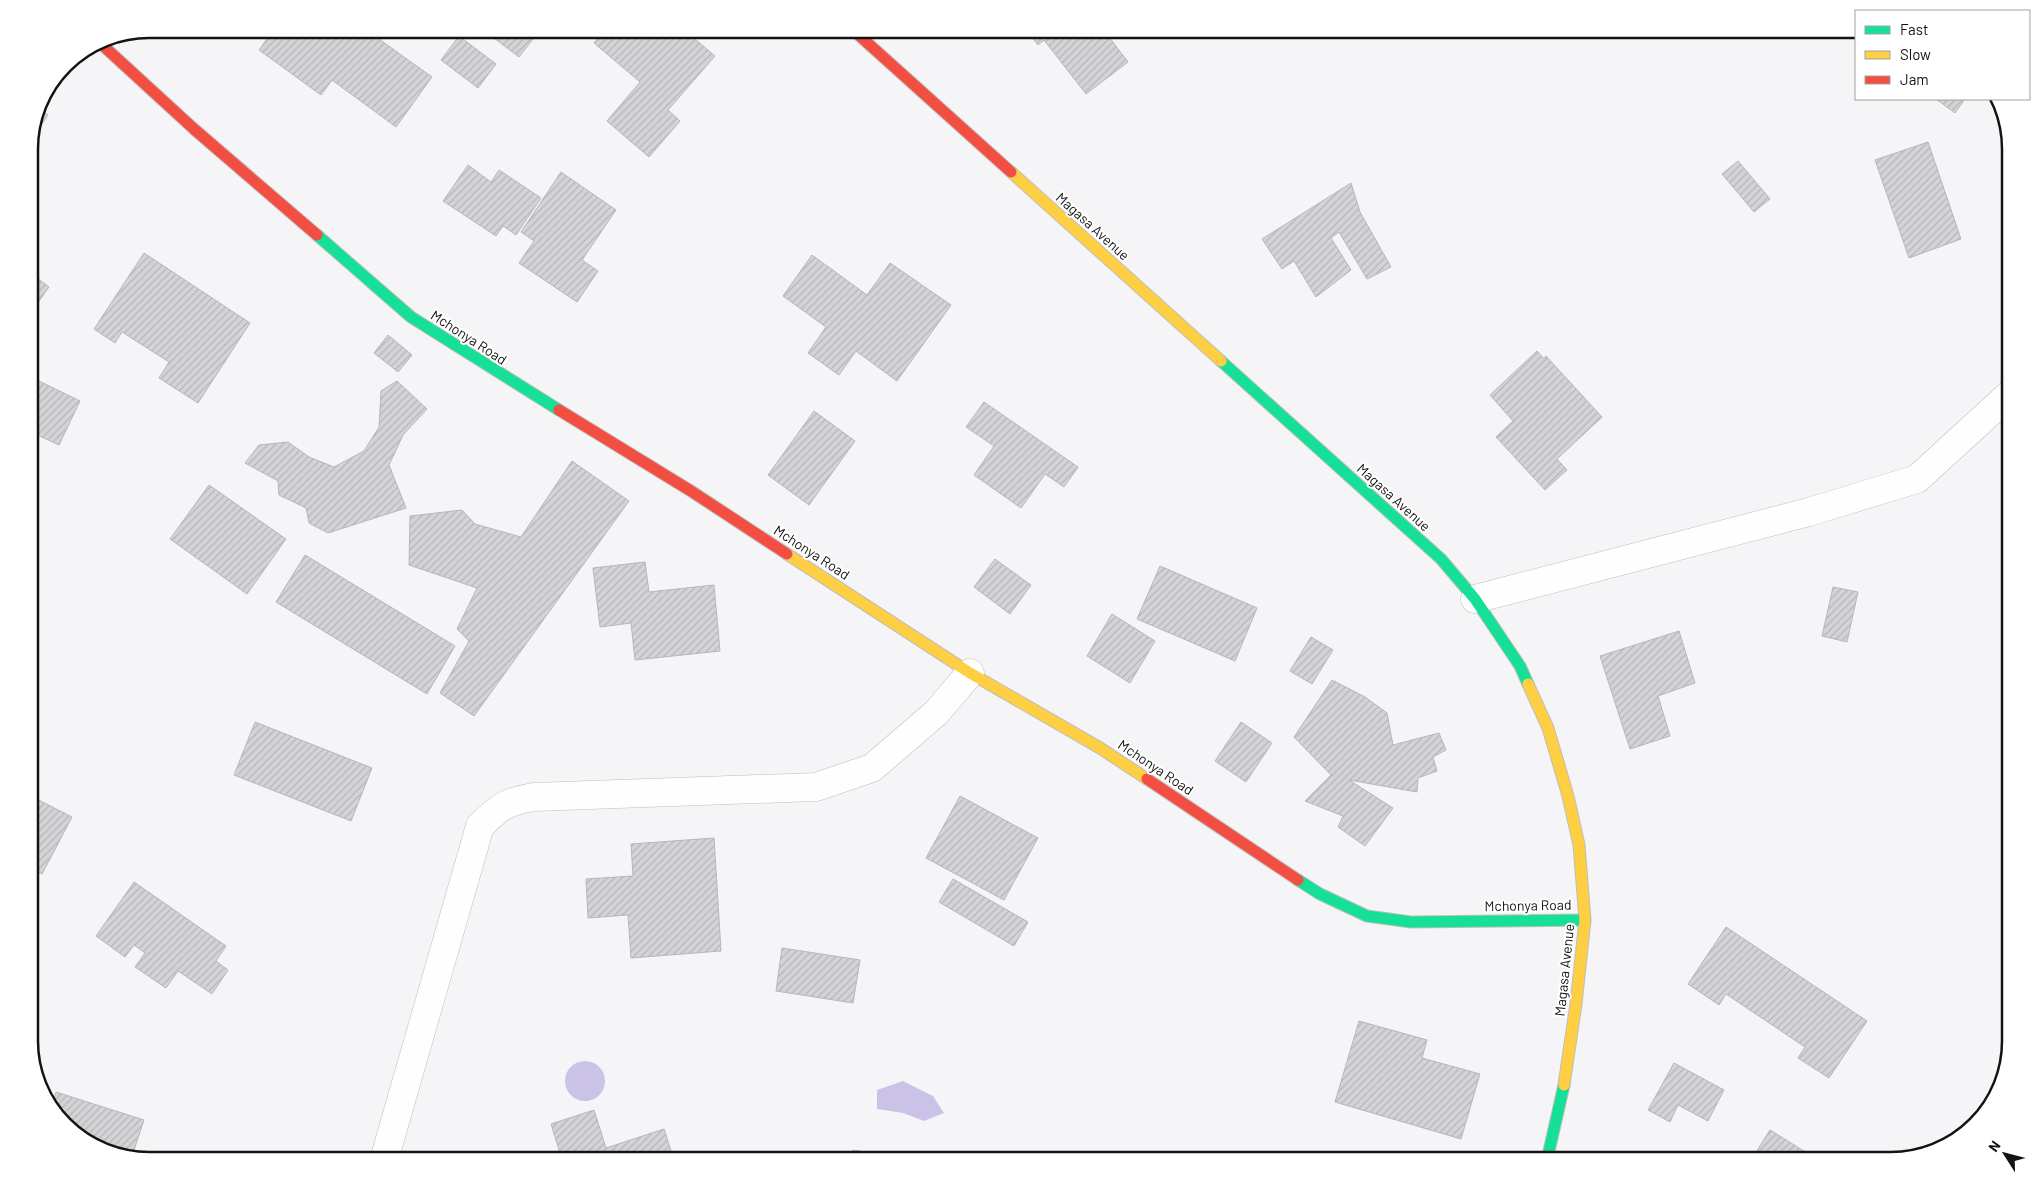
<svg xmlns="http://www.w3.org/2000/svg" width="2040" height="1189" viewBox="0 0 2040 1189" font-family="Barlow,sans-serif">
	<defs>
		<pattern id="building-hatch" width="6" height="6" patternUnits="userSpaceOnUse" patternTransform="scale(1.25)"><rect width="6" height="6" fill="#d4d4d6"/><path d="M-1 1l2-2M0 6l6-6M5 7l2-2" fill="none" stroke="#b5b5b7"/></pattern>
	</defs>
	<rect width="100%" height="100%" fill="#f5f5f7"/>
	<path fill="#cac2e7" d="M565 1081a20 20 0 1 1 40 0a20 20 0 1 1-40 0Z
		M903,1081L933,1096L944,1113L924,1121L903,1113L877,1109V1090Z"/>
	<path fill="url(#building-hatch)" stroke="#b7b6b8" d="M274,29H365L432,77L396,127L332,80L321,95L259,50Z
		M482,29H527L536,35L519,57Z
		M606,29H683L715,56L668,110L680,121L649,157L607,121L640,82L594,43Z
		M1026,29H1103L1128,62L1086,94L1044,40L1038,45Z
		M459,36L496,64L478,88L441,60Z
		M1936,99H1965L1955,113Z
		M37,107L48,115L29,143V141Z
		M1928,142L1961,239L1909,258L1875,160Z
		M1738,161L1770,199L1754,212L1722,174Z
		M468,165L491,182L499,170L541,198L516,235L503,226L496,236L443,201Z
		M561,172L616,210L582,260L598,271L577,302L519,263L534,241L521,232Z
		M1351,183L1360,212L1391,267L1367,279L1339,232L1331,238L1351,270L1316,297L1294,261L1282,269L1262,239Z
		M144,253L250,323L198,403L159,378L169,362L122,332L115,343L94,329Z
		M812,255L867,295L890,263L951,305L897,381L856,351L839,375L808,353L826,327L783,296Z
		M29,272L49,287L37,304L29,298Z
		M388,335L412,355L398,372L374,353Z
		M1537,351L1544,359L1546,356L1602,417L1557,459L1567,470L1545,490L1496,437L1513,421L1490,395Z
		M39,381L80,401L59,445L29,431V402Z
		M397,381L427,409L403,435L389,465L406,508L328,533L309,523L306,508L279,495L278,481L245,463L259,445L288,442L309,457L334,467L364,451L379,427L381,391Z
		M984,402L1078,467L1064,487L1045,474L1021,508L974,475L994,446L966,427Z
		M814,411L855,441L809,505L768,475Z
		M572,461L629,501L474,716L440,693L469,641L457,629L477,588L409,565L410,516L462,510L475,524L521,537Z
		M209,485L286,539L247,594L170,539Z
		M305,555L455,646L427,694L276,602Z
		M995,559L1031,585L1010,614L974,587Z
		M645,562L649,592L714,585L720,651L635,660L631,623L600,627L593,568Z
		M1160,566L1257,608L1235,661L1137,619Z
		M1833,587L1858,592L1847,642L1822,636Z
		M1112,614L1155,641L1130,683L1087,656Z
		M1679,631L1695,683L1658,696L1670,736L1630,749L1600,656Z
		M1311,637L1333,650L1312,684L1290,671Z
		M1332,680L1365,697L1387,713L1393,745L1439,733L1446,750L1433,757L1437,771L1418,778L1417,792L1349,780L1393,808L1365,846L1338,827L1343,816L1305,801L1331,775L1294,737Z
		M255,722L372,768L351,821L234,775Z
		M1241,722L1272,743L1246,782L1215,761Z
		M29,795L72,817L42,874L29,867Z
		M960,796L1038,838L1004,900L926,858Z
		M714,838L721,951L631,958L628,915L588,918L586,879L633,876L631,844Z
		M953,879L1028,922L1014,946L939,902Z
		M134,882L226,946L216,961L228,970L212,994L178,971L166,988L135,967L145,953L134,945L125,957L96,936Z
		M1726,927L1867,1021L1829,1078L1798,1058L1805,1047L1726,994L1719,1005L1688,984Z
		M782,948L860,960L853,1003L776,991Z
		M1359,1021L1427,1040L1422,1058L1480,1074L1461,1139L1335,1102Z
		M1674,1063L1724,1090L1708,1121L1678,1105L1670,1122L1648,1110Z
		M56,1092L144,1120L132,1156L89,1144L52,1107Z
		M594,1110L606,1148L664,1129L674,1160H562L551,1124Z
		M1770,1130L1804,1151L1799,1160H1751Z
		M853,1150L893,1157L915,1160H851Z"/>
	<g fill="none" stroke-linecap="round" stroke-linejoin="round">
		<defs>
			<path id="street" d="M1475,599L1809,512L1917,479L2011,393
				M384,1160L480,826C501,806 505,802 534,797L816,787L872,768L937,712L970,673"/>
			<path id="fast" d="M317,235L411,317L559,410
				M1221,361L1441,559L1475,599L1520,666L1528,684
				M1298,880L1320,894L1367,916L1411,922L1585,920
				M1547,1160L1564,1085"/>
			<path id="slow" d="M1011,172L1221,361
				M787,554L970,673L1100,748L1147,779
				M1528,684L1548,728L1568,796L1579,845L1585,920L1576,1004L1564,1085"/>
			<path id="jam" d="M852,29L1011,172
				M98,41L194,129L317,235
				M559,410L691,491L787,554
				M1147,779L1298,880"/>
		</defs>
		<use href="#street" stroke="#bebebf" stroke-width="29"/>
		<use href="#fast" stroke="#bebebf" stroke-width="13"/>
		<use href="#slow" stroke="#bebebf" stroke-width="13"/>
		<use href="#jam" stroke="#bebebf" stroke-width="13"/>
		<use href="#street" stroke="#fefefe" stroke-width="28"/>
		<use href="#fast" stroke="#16e098" stroke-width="11"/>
		<use href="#slow" stroke="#ffcf43" stroke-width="11"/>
		<use href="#jam" stroke="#f24e42" stroke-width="11"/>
	</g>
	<g text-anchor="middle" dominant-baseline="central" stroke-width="4" stroke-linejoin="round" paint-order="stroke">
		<g font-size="14" fill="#131314" stroke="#fff">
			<text transform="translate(1093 226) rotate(42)">Magasa Avenue</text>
			<text transform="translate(469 337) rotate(33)">Mchonya Road</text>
			<text transform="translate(1394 497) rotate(42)">Magasa Avenue</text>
			<text transform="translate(812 552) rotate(33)">Mchonya Road</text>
			<text transform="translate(1156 767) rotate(34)">Mchonya Road</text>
			<text transform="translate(1528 905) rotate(-1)">Mchonya Road</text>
			<text transform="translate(1564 970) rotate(-84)">Magasa Avenue</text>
		</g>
	</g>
	<path d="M0 0H2040V1189H0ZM149 38H1891A111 111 0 0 1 2002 149V1041A111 111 0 0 1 1891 1152H149A111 111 0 0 1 38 1041V149A111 111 0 0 1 149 38Z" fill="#fff" fill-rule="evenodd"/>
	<path fill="none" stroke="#131314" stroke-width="2.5" d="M149 38H1891A111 111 0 0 1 2002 149V1041A111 111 0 0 1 1891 1152H149A111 111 0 0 1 38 1041V149A111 111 0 0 1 149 38Z"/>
	<rect x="1855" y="10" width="175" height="90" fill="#ffffff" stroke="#a1a1a1"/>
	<rect x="1865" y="26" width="25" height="8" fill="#16e098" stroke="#a1a1a1"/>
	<text x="1900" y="35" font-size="15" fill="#131314">Fast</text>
	<rect x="1865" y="51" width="25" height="8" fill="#ffcf43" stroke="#a1a1a1"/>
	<text x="1900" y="60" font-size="15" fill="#131314">Slow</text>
	<rect x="1865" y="76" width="25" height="8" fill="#f24e42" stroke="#a1a1a1"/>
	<text x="1900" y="85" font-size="15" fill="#131314">Jam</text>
	<g transform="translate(2005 1154) rotate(306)" stroke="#ffffff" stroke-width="4" paint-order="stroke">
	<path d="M0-4L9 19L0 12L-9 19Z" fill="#131314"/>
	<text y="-8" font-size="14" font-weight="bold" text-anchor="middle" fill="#131314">N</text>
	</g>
</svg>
